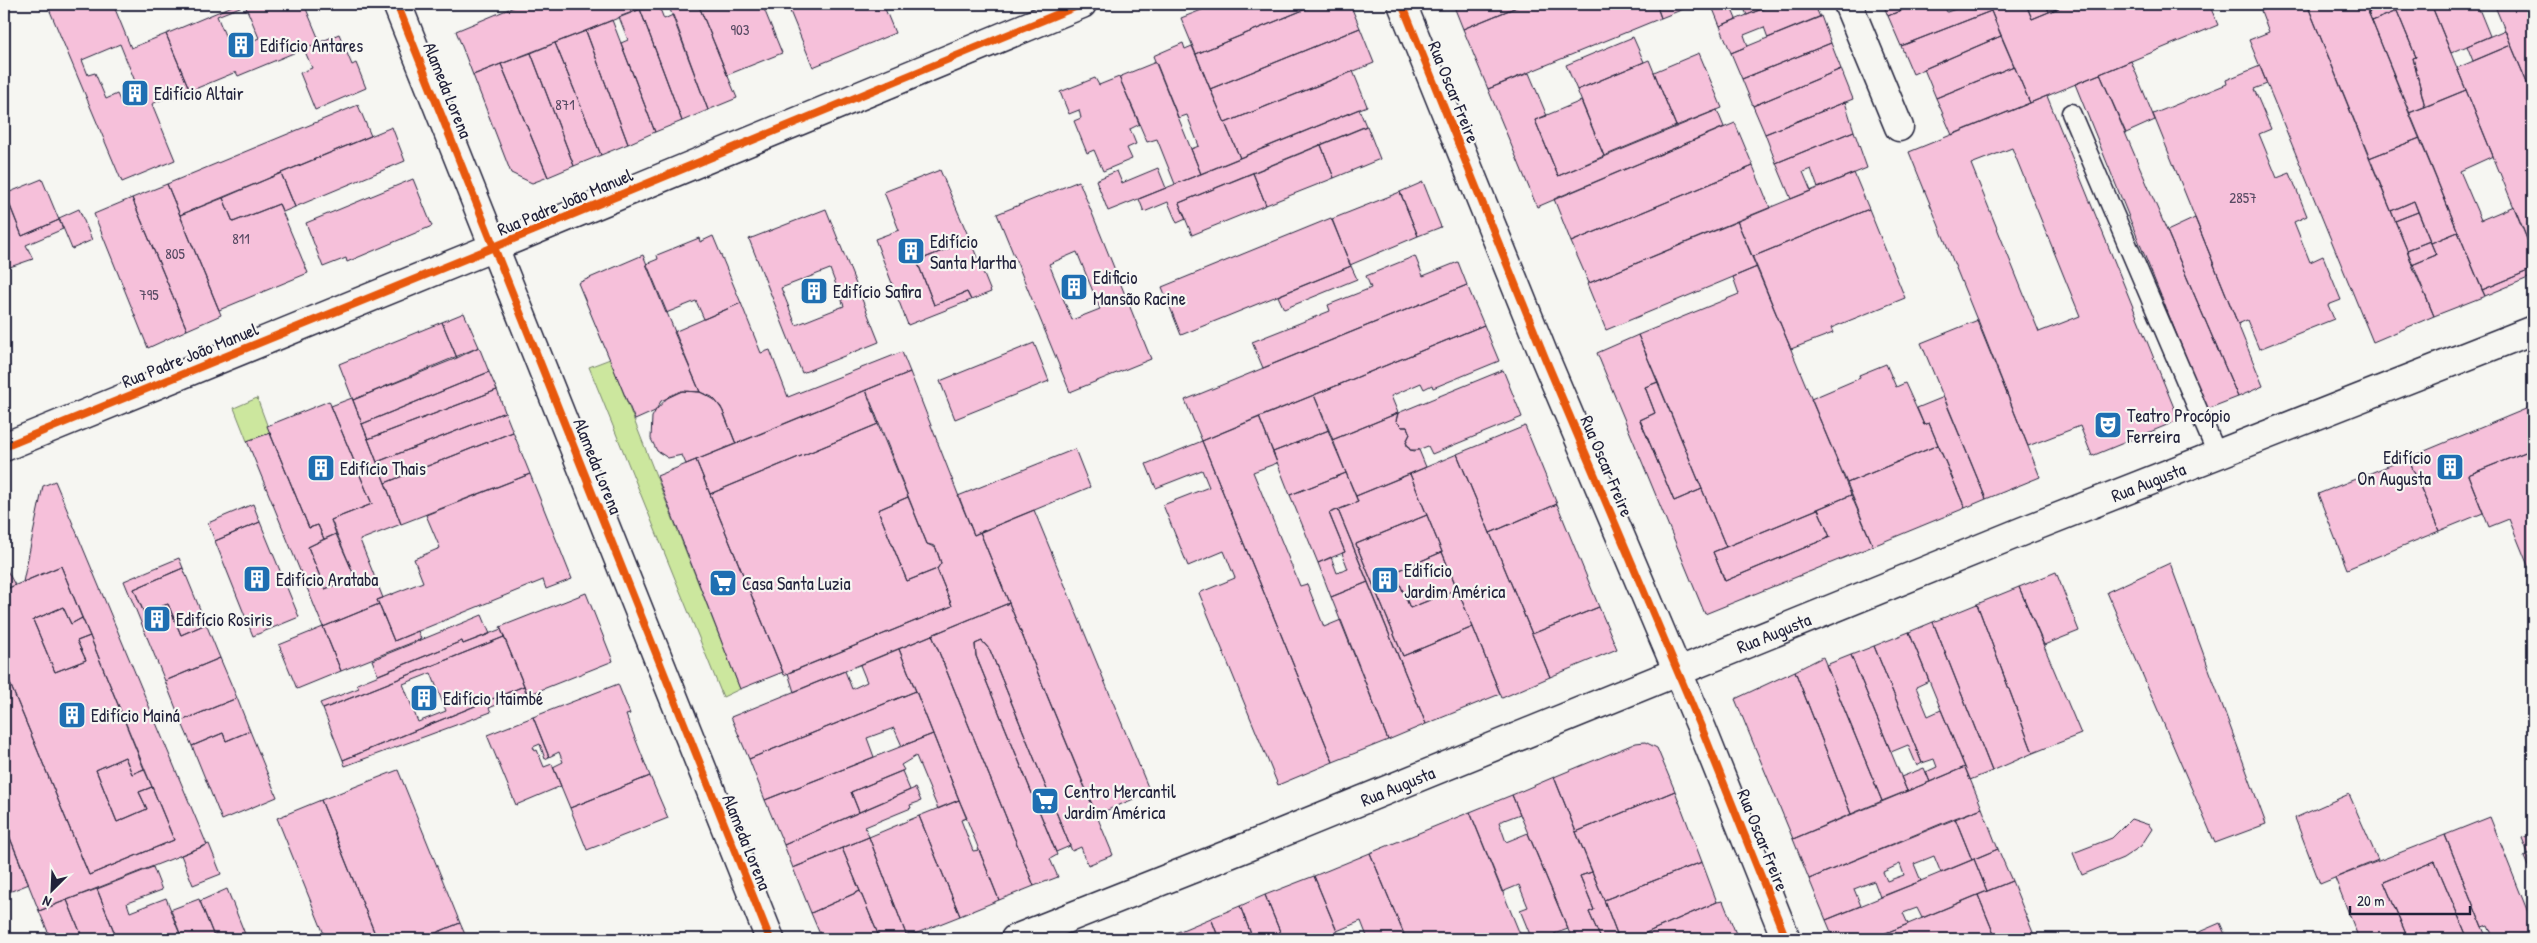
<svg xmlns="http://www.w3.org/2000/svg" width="2537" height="943" viewBox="0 0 2537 943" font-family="'Patrick Hand',sans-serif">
	<rect width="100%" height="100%" fill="#f6f6f2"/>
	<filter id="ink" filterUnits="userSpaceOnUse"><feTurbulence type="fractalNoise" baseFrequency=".02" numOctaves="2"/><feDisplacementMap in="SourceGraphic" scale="10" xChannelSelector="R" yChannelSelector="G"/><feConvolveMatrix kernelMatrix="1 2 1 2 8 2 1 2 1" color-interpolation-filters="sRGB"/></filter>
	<g filter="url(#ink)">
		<path fill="#cce79e" stroke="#77846c" d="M610,359L740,689L723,697L589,367Z
			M257,398L270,433L247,441L234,408Z"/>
		<path fill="#f6c0da" stroke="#22223b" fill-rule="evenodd" d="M47,4H113L131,48L166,34L190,91L173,99L172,95L152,104L175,160L122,182Z
			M237,4H304L320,42L238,76L236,72L190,91L166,34Z
			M521,4H654L473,75L456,31Z
			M654,4H658L664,19L673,15L708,110L682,121L640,9Z
			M668,4H698L737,98L708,110Z
			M704,4H762L782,53L727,75L699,6Z
			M787,4H883L895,33L813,67Z
			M1217,4H1318L1196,54L1181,18Z
			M1318,4H1350L1360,28L1210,89L1196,54Z
			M1453,4H1524L1463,29Z
			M1524,4H1625L1626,7L1636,4H1656L1661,18L1488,89L1463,29Z
			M1656,4H1696L1661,18Z
			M1711,4H1733L1730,5L1736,19L1720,26Z
			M1742,4H1774L1747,15Z
			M1774,4H1814L1820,17L1768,38L1764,27L1744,35L1748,46L1731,53L1720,26Z
			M1883,4H1916L1888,16Z
			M1916,4H1943L1947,12L1956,9L1954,4H1988L1991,11L1901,46L1888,16Z
			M1988,4H2026L2032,19L2068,4H2209L2218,25L2030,103Z
			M2026,4H2046L2049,12L2032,19Z
			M2046,4H2068L2049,12Z
			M2279,4H2307L2434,316L2373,342L2249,40L2269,32L2261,11Z
			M2307,4H2365L2420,138L2369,158Z
			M2365,4H2388L2368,12Z
			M2388,4H2431L2466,90L2425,107L2413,58L2416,57L2397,11L2372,21L2368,12Z
			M2431,4H2477L2490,36L2451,53Z
			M2494,4H2533V97Z
			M245,5L259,38L231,50L217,16Z
			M640,9L682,121L655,132L621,43L628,40L619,17Z
			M1991,11L2001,36L1913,74L1901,46Z
			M2397,11L2416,57L2413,58L2425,107L2409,113L2372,21Z
			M1821,16L1831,43L1742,79L1731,53Z
			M612,20L655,132L628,144L586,31Z
			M1360,28L1374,63L1225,123L1210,89Z
			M2505,30L2511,45L2473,61L2467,46Z
			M586,31L628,144L601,155L555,43Z
			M339,34L352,65L356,63L366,88L315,110L300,73L312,68L304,49Z
			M2001,36L2014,66L1936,98L1924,69Z
			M1633,37L1644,62L1577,90L1566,65Z
			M555,43L601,155L574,166L531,53Z
			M1183,43L1185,49L1192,46L1240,158L1201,174L1191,149L1199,146L1187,115L1178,118L1153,56Z
			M1831,43L1841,69L1753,106L1742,79Z
			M120,44L143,101L124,109L117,94L106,99L95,73L88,75L82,60Z
			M2511,45L2533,97V254L2457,68Z
			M531,53L574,166L548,177L501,64Z
			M1699,53L1722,108L1676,126L1654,72Z
			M1649,60L1676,126L1604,156L1577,90Z
			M2131,61L2155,120L2126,133L2100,74Z
			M1156,62L1201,174L1175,184L1157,139L1147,142L1119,77Z
			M501,64L548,177L532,183L511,173L473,75Z
			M2014,66L2030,103L1952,135L1936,98Z
			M2260,66L2267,84L2254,89L2271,129L2259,134L2277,178L2290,173L2307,216L2294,222L2310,262L2323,256L2341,300L2328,305L2334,319L2259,349L2247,320L2238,324L2153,114L2227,84L2226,80Z
			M1841,69L1853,99L1765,134L1753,106Z
			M1353,71L1367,106L1240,158L1225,123Z
			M1529,73L1547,116L1535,120L1558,176L1717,110L1724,127L1537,207L1488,89Z
			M2100,74L2238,397L2207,409L2075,84Z
			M1119,77L1140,124L1130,129L1136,144L1127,148L1132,159L1103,171L1094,150L1087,153L1074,121L1081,118L1079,110L1069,114L1060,92L1095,78L1099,85Z
			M2466,90L2493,156L2460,171L2481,220L2514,206L2533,254V269L2482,290L2409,113Z
			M2047,96L2179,420L2092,456L2080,426L2028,446L1909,152Z
			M1581,101L1604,156L1558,176L1535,120Z
			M1845,102L1854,131L1776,163L1765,134Z
			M358,105L371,136L180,215L167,184Z
			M1359,109L1366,126L1179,203L1186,219L1177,223L1168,202L1144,212L1139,199Z
			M1735,123L1753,166L1571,242L1554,199Z
			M1367,126L1380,159L1334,178L1321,145Z
			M392,127L405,161L295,207L281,173Z
			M1854,131L1867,168L1818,188L1811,169L1803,172L1811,191L1791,199L1776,163Z
			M2420,138L2458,232L2431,243L2414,201L2391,211L2369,158Z
			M1321,145L1334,178L1266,205L1253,173Z
			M2012,148L2080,316L2039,332L1971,164Z
			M1753,166L1770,208L1589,283L1571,242Z
			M1158,168L1166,188L1108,211L1096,180L1117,171L1122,183Z
			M940,170L970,240L917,261L934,305L967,292L971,300L908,325L875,239L899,230L884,192Z
			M281,173L295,207L283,212L279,204L233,222L223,198Z
			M1253,173L1266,205L1192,235L1179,203Z
			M1854,173L1869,209L1752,257L1737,221Z
			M42,179L59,220L22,236L5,194Z
			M413,179L432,226L347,262L346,258L323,267L306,223Z
			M1079,181L1151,359L1070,392L997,214Z
			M1423,182L1441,227L1418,236L1400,192Z
			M167,184L221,315L187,330L132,198Z
			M4,190L22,236L59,220L63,229L26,245L33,259L4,269Z
			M1400,192L1418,236L1350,265L1332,219Z
			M132,198L187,330L148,348L94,214Z
			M223,198L233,222L279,204L308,273L219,310L180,215Z
			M2414,201L2418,212L2395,221L2391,211Z
			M79,209L92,240L72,249L59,218Z
			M826,209L879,342L802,373L749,239Z
			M1869,209L1905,298L1831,328L1833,333L1791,349L1752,257Z
			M2418,212L2430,241L2407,250L2395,221Z
			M1331,218L1351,266L1181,335L1162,287Z
			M2195,218L2263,386L2238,397L2167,231Z
			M1737,221L1757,267L1606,330L1587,284Z
			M2458,232L2485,296L2434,316L2412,265L2436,255L2431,243Z
			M713,236L741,303L704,319L696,301L666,313L646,264L658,259L657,255L699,238L700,242Z
			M970,240L991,292L971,300L967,292L934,305L917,261Z
			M2430,241L2436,255L2412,265L2407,250Z
			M1077,252L1100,309L1072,320L1049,264Z
			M643,255L700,392L682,391L669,396L655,411L635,420L578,283Z
			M1415,256L1423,276L1458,262L1467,285L1263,368L1252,342L1330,311L1328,305L1371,288L1366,276Z
			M1351,266L1357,279L1284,309L1278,296Z
			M1757,267L1851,495L1726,547L1638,335L1739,294L1733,277Z
			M830,269L844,306L796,325L781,288Z
			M2533,269V276L2485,296L2482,290Z
			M1467,285L1484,325L1202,441L1185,400Z
			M741,303L761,353L770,350L788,397L902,352L910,372L736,444L721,407L712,397L700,392L674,332Z
			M464,313L479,347L457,358L442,322Z
			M1978,320L2040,477L1986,499L1921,343Z
			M442,322L457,358L353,400L339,364Z
			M1484,325L1499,361L1433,388L1432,385L1424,389L1421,383L1391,396L1398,413L1332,440L1314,395Z
			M1638,335L1658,382L1645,387L1655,413L1640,420L1674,501L1702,489L1726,547L1713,552L1725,581L1830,537L1818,509L1851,495L1873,546L1705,614L1597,353Z
			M1034,343L1049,381L955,419L940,381Z
			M479,347L489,372L362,424L353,400Z
			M1886,364L1896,387L1905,383L1924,425L1929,423L1938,445L1847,483L1811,399L1860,378L1859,375Z
			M1503,370L1522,417L1432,454L1428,446L1415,451L1410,450L1406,442L1410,434L1407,427H1402L1396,421L1398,413Z
			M489,372L497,390L368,439L362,424Z
			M910,372L974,535L980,532L1009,603L794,692L788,673L952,606L937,569L941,563L936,548L927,544L866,390Z
			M1658,382L1702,489L1674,501L1640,420L1655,413L1645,387Z
			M497,390L505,412L377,462L368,439Z
			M866,390L878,424L710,494L696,460Z
			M682,391L700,392L715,400L723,411L736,444L686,464L682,455L668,458L657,451L651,439L652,417L661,401Z
			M1314,395L1329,430L1273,452L1259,417Z
			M1944,397L1986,499L1965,508L1929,423L1924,425L1917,408Z
			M352,398L401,524L360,540L383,598L377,600L379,604L323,627L247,441L270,433L309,528L318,525L324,539L308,547L325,589L355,577L331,520L372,504L331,406Z
			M329,401L372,504L331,520L336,534L324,539L318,525L309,528L267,426Z
			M2533,406V449L2468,475L2483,513L2439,531L2408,458Z
			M505,412L513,432L385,483L377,462Z
			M1398,413L1396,421L1402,427H1407L1410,434L1406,442L1407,446L1410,450H1419L1426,467L1356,496L1332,440Z
			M1259,417L1277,463L1253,472L1300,586L1307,584L1324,627L1341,620L1388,740L1333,762L1202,441Z
			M878,424L908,497L878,510L907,581L937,569L952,606L784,675L710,494Z
			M1525,426L1557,504L1490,533L1457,454Z
			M1329,430L1346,473L1290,495L1273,452Z
			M513,432L530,474L401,524L385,483Z
			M1202,441L1333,762L1278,785L1199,593L1235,578L1224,551L1188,566L1163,505L1209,487L1202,470L1156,488L1146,464Z
			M1938,445L1965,508L1873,546L1847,483Z
			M1075,449L1090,487L974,535L958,496Z
			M2533,449V578L2509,519L2489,527L2468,475Z
			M1457,454L1550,677L1502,698L1410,474Z
			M2408,458L2439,531L2347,569L2318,494Z
			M696,460L783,672L740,689L657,476Z
			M1346,473L1358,502L1329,513L1345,552L1318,563L1290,495Z
			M530,474L572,579L546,589L543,580L394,641L377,600L423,582L414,559L440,548L426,515Z
			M1410,474L1427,515L1356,544L1403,656L1473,627L1500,694L1426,724L1338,510L1358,502L1356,496Z
			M55,481L207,845L39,911L4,823V669L89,875L174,840L61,566L23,582L43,486Z
			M908,497L927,544L935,546L941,563L937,569L907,581L878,510Z
			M10,500L4,533V502Z
			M253,504L260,522L215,541L208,523Z
			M1557,504L1599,607L1532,634L1490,533Z
			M1818,509L1830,537L1725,581L1713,552Z
			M1034,510L1150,792L1096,815L980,532Z
			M1338,510L1368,582L1331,597L1318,563L1331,557L1337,573L1348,569L1342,553L1345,552L1329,513Z
			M1427,515L1442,552L1395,572L1410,608L1457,589L1473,627L1403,656L1356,544Z
			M260,522L299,617L253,636L215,541Z
			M336,534L355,577L325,589L308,547Z
			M1442,552L1457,589L1410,608L1395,572Z
			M179,558L183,568L134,589L144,613L168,604L181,635L206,624L220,658L165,681L124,581Z
			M2170,563L2266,824L2215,843L2107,592Z
			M4,565L15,585L4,590Z
			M61,566L82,618L71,624L63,607L33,620L55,672L86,660L77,641L90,636L144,769L132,774L125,757L96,770L117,822L147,809L139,792L152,787L174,840L89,875L4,669V590Z
			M183,568L206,624L181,635L168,604L144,613L134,589Z
			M2056,572L2079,631L2044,645L2019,587Z
			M1368,582L1426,724L1388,740L1331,597Z
			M2019,587L2081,734L2033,753L1977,604Z
			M586,593L613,661L528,695L500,627Z
			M1009,603L1113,855L1088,865L1081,847L1072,851L990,650L982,641L975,644L976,656L1057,855L1050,859L1058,877L1034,886L932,635Z
			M379,604L394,641L418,631L421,639L341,671L323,627Z
			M1977,604L2033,753L1992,771L1933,622Z
			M63,607L71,624L82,618L90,636L77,641L86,660L55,672L33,620Z
			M1599,607L1617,649L1550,677L1532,634Z
			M482,615L490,634L463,644L462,641L378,675L372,660Z
			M1933,622L1992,771L1970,780L1909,632Z
			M323,627L341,671L297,689L279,645Z
			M501,629L504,637L323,709L320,703L359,688L357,684L462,641L463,644Z
			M1909,632L1929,681L1916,687L1928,716L1941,710L1965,767L1930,782L1926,772L1937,767L1934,759L1922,763L1874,646Z
			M932,635L1034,886L999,900L899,649Z
			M504,637L524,686L343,760L323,709Z
			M982,641L990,650L1070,846L1056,852L976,656L975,644Z
			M1874,646L1922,763L1917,766L1908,745L1891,752L1851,655Z
			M899,649L916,691L749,759L731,717L845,671L852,689L867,682L860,665Z
			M1851,655L1907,791L1882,801L1826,665Z
			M1823,657L1882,801L1851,814L1795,671Z
			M220,658L237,698L181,721L165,681Z
			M1795,671L1851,814L1793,839L1735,699Z
			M431,673L446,711L418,722L403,684Z
			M618,684L630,714L626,715L650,776L570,808L553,767L563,762L559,752L549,757L533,717Z
			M524,686L526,693L489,708L491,712L345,766L343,760Z
			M916,691L933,734L902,746L894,728L867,738L874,757L765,800L749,759Z
			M237,698L250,731L226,741L223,733L192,746L181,721Z
			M533,717L549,757L545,759L540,744L533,747L535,751L537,750L544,767L552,764L561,786L516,805L487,735Z
			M250,731L277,797L222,820L192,746L223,733L226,741Z
			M933,734L959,800L938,809L916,756L901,765L904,770L851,792L859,812L784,845L765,800Z
			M1645,742L1657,748L1675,791L1576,832L1554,777L1636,743Z
			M125,757L132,774L144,769L152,787L139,792L147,809L117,822L96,770Z
			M1965,767L1982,808L1809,879L1793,839Z
			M1924,768L1930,782L1907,791L1901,777Z
			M398,770L460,923L421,939H377L321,800Z
			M902,771L910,790L859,812L851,792Z
			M650,776L668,818L587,850L570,808Z
			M1554,777L1592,872L1580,876L1594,910L1589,912L1601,939H1572L1512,795Z
			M915,788L921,801L910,805L911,808L865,827L869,837L793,868L784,845Z
			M1675,791L1702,862L1604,900L1576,832Z
			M2349,794L2378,860L2320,884L2295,818Z
			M1512,795L1520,814L1499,822L1506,842L1528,833L1568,929L1554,934L1556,939H1539L1537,935L1531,937L1520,910L1528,907L1519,885L1502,892L1470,812Z
			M321,800L377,939H326L277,818Z
			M959,800L967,818L961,820L973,851L979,850L999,900L960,916L919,816Z
			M1982,808L1998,849L1972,860L1955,818Z
			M1470,812L1522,939H1406L1370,853Z
			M919,816L960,916L907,937L869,837Z
			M2490,817L2533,925V939H2494L2488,925L2482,927L2445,835Z
			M1955,818L1972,860L1941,873L1934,856L1914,864L1921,881L1880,897L1874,881L1854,889L1861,906L1826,920L1809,879ZM1900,864L1904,875L1887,881L1883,872Z
			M2131,819L2149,825L2152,829L2141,846L2123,858L2082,875L2073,853L2112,838Z
			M4,823L29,884L4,894Z
			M2533,834V878L2524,857L2529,855L2522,838Z
			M2445,835L2487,939H2468L2435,861L2384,882L2408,939H2359L2335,878Z
			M869,837L907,937L902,939H880L842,848Z
			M209,844L221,874L193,885L181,855Z
			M842,848L860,891L811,913L793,868Z
			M1998,849L2012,881L1987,891L1974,859Z
			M1370,853L1406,939H1368L1361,921L1337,931L1314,876Z
			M1974,859L1987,891L1922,918L1917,908L1903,913L1908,924L1871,939H1834L1826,920Z
			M2435,861L2468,939H2408L2384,882Z
			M1702,862L1717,902L1632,939H1619L1604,900Z
			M153,867L162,890L127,903L130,912L166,898L182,938L117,939L97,889Z
			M1592,872L1604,900L1619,939H1601L1589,912L1594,910L1580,876Z
			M1314,876L1340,939H1283L1265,895Z
			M2012,881L2034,935L2025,939H1996L1978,895Z
			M97,889L117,939H83L67,900Z
			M227,889L247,939H215L200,901Z
			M860,891L880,939H822L811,913Z
			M1265,895L1283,939H1253L1240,906Z
			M1978,895L1996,939H1871L1908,924Z
			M199,899L215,939H182L170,910Z
			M67,900L83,939H51L39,911Z
			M1723,901L1738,939H1632L1717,902Z
			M1240,906L1253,939H1219L1211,918Z
			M1211,918L1219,939H1159L1180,931Z
			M460,923L467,939H421Z
			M2220,923L2227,939H2183Z"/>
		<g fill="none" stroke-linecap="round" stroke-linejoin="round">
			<defs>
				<path id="service" d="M2071,113L2217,454"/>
				<path id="minor" d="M397,4L770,939
					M1848,4L1899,127
					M4,447L494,247L1082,4"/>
				<path id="tertiary" d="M1402,4L1545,358L1702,729L1786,939"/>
				<g id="secondary">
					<path id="s1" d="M1015,939L1247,847L2023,531L2533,330"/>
				</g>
			</defs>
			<use href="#service" stroke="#22223b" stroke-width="21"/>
			<use href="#minor" stroke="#22223b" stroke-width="31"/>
			<use href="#tertiary" stroke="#22223b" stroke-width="31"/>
			<use href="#secondary" stroke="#22223b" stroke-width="31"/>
			<use href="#service" stroke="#f6f6f2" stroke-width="18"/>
			<use href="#minor" stroke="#f6f6f2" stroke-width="28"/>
			<use href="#tertiary" stroke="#f6f6f2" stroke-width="28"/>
			<use href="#secondary" stroke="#f6f6f2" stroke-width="28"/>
			<defs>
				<path id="cycleway" d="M397,4L770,939
					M1402,4L1545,358L1702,729L1786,939
					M4,447L494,247L1082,4"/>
			</defs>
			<use href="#cycleway" stroke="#f6f6f2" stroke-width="11"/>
			<use href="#cycleway" stroke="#e8590c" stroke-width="8"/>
		</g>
	</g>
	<defs>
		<symbol id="building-square" viewBox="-11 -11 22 22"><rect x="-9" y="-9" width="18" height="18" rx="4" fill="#1f6fb2" stroke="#f6f6f2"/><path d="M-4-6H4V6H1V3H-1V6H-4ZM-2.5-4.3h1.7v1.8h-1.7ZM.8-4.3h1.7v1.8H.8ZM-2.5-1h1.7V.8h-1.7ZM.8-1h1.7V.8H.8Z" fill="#fff"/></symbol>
		<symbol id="theatre-square" viewBox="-11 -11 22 22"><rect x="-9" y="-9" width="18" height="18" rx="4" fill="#1f6fb2" stroke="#f6f6f2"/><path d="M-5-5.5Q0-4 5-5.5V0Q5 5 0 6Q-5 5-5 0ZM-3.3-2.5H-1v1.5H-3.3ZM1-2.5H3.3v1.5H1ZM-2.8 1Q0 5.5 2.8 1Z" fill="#fff"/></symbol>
		<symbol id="supermarket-square" viewBox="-11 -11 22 22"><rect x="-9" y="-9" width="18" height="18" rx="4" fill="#1f6fb2" stroke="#f6f6f2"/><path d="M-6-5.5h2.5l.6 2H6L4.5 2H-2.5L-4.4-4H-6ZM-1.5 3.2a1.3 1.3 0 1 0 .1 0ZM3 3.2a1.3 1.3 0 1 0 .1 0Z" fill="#fff"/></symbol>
	</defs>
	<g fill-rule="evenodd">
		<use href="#building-square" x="225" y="29" width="32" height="32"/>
		<use href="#building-square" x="119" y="77" width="32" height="32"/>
		<use href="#building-square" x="895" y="235" width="32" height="32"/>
		<use href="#building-square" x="1058" y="271" width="32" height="32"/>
		<use href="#building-square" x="798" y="275" width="32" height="32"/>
		<use href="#theatre-square" x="2092" y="409" width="32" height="32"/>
		<use href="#building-square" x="2434" y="451" width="32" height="32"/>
		<use href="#building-square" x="305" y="452" width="32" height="32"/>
		<use href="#building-square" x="241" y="563" width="32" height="32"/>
		<use href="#building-square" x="1369" y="564" width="32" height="32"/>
		<use href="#supermarket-square" x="707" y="567" width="32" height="32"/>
		<use href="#building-square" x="141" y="603" width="32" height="32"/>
		<use href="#building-square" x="408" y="682" width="32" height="32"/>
		<use href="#building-square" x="56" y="699" width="32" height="32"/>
		<use href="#supermarket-square" x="1029" y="785" width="32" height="32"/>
	</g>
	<g text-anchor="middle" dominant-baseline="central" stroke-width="4.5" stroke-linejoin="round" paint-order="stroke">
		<g font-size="15" fill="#574a63">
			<text x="740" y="29">903</text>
			<text x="565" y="104">871</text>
			<text x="2243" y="197">2857</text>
			<text x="241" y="238">811</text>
			<text x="175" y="253">805</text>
			<text x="149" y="294">795</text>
		</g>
		<g font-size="18" fill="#22223b" stroke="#f6f6f2" text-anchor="start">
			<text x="260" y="45">Edifício Antares</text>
			<text x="154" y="93">Edifício Altair</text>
			<text x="930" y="241">Edifício<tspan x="930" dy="21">Santa Martha</tspan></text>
			<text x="1093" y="277">Edificio<tspan x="1093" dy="21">Mansão Racine</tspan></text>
			<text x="833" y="291">Edifício Safira</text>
			<text x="2127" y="415">Teatro Procópio<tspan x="2127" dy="21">Ferreira</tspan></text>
			<text x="2431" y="457" text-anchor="end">Edifício<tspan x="2431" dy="21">On Augusta</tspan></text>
			<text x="340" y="468">Edifício Thais</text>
			<text x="1404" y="570">Edifício<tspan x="1404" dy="21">Jardim América</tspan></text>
			<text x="276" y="579">Edifício Arataba</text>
			<text x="742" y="583">Casa Santa Luzia</text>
			<text x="176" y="619">Edifício Rosiris</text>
			<text x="443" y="698">Edifício Itaimbé</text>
			<text x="91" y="715">Edifício Mainá</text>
			<text x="1064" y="791">Centro Mercantil<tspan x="1064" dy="21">Jardim América</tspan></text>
		</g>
		<g font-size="18" fill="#22223b" stroke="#f6f6f2">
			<text transform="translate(448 90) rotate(68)">Alameda Lorena</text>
			<text transform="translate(1454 92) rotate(68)">Rua Oscar Freire</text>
			<text transform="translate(565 202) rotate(-23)">Rua Padre João Manuel</text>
			<text transform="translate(190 355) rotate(-22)">Rua Padre João Manuel</text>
			<text transform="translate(598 466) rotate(68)">Alameda Lorena</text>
			<text transform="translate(1607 466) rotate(67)">Rua Oscar Freire</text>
			<text stroke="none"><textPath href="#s1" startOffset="1222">Rua Augusta</textPath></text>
			<text stroke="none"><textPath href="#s1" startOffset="818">Rua Augusta</textPath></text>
			<text stroke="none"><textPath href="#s1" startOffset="412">Rua Augusta</textPath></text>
			<text transform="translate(1763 840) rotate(68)">Rua Oscar Freire</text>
			<text transform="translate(747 842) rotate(68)">Alameda Lorena</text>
		</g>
	</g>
	<rect width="2537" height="943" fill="none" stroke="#f6f6f2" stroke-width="20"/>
	<rect x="10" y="10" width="2517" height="923" fill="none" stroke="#22223b" stroke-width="2" filter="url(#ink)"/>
	<g transform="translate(52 890) rotate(204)" stroke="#f6f6f2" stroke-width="4" paint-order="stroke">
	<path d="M0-4L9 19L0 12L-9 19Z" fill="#22223b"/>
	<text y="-8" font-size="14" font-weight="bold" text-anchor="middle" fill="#22223b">N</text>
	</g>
	<path d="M2350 906v8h120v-8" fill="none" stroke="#22223b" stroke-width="2.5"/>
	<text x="2357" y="906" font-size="15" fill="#22223b" stroke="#f6f6f2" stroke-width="4" paint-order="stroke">20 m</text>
</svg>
